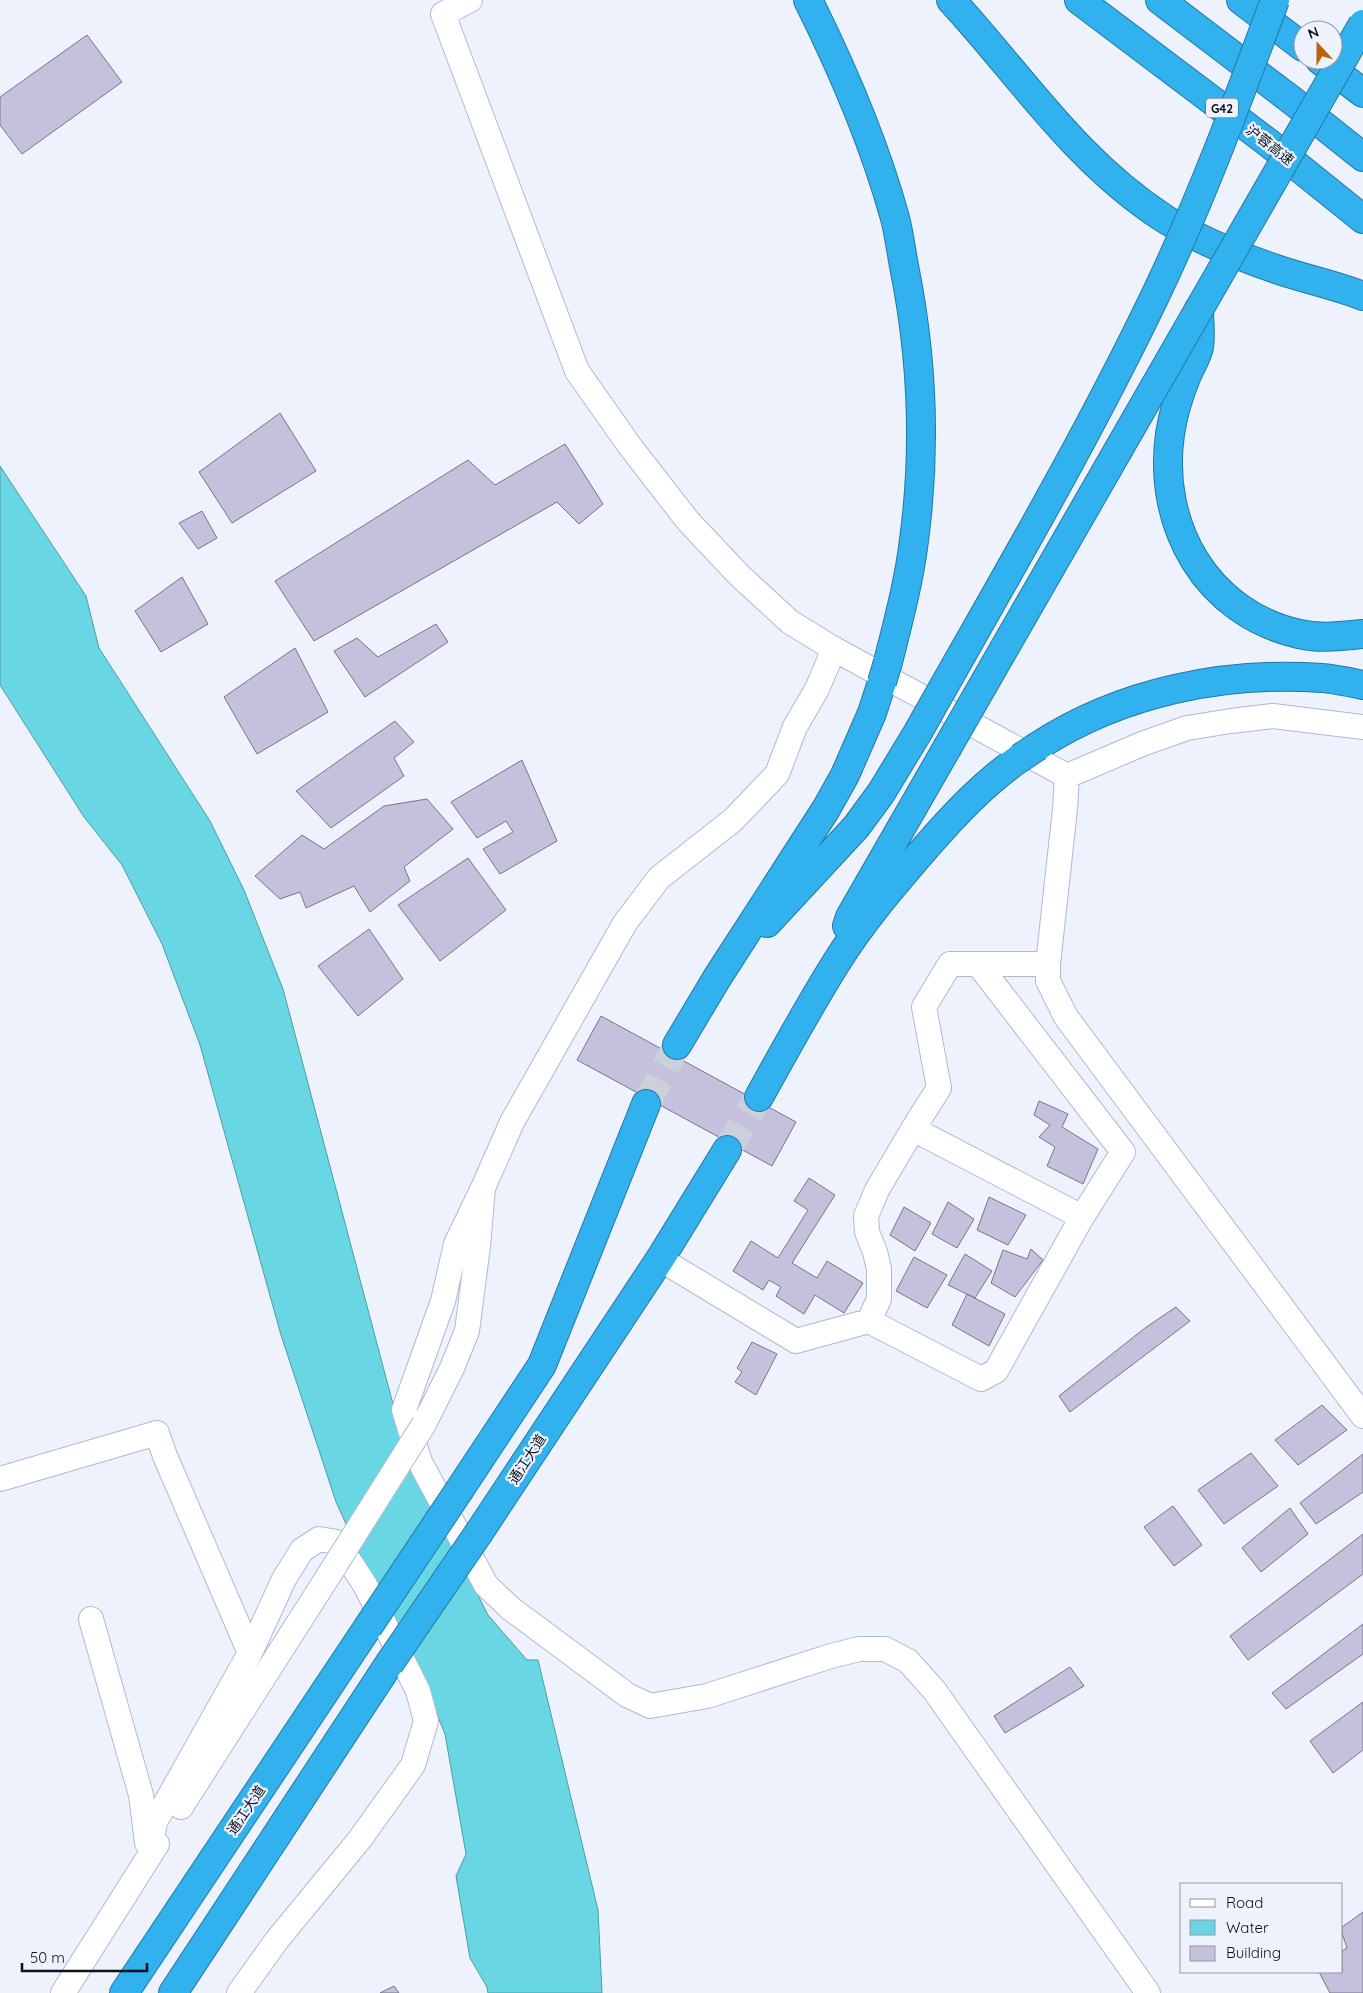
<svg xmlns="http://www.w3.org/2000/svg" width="1363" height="1993" viewBox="0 0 1363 1993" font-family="Quicksand,'Noto Sans SC',sans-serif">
	<rect width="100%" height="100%" fill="#edf2fd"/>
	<path fill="#69d7e3" stroke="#4d9ca7" d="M0,466L86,596L99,648L210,821L244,890L283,989L402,1438L418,1477L488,1615L527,1660H538L598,1910L602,1993H488L487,1987L470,1958L456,1876L466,1854L445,1734L417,1665L365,1565L336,1502L281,1335L200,1045L162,944L122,865L84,817L0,685Z"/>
	<path fill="#c5c0dc" stroke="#79748e" d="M87,35L122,82L22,154L0,125V97Z
		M280,413L316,471L232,523L199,472Z
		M565,444L603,504L579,524L557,502L314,641L275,581L468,460L495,485Z
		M202,511L217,538L198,549L179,523Z
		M182,577L208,624L161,652L135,611Z
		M436,624L448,642L365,697L334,651L357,638L378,657Z
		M295,648L328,712L257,754L224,697Z
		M395,721L414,742L394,758L404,776L331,828L296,791Z
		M522,760L557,841L500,874L483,849L513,832L506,821L477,838L451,802Z
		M427,799L453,829L404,867L410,881L370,912L354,886L306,908L300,892L280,899L255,876L302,835L324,849L384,806Z
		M468,858L506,910L440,961L398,905Z
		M369,929L403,979L358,1016L318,966Z
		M601,1016L796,1122L772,1166L577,1060Z
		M1039,1101L1068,1114L1062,1127L1098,1149L1083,1184L1047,1166L1055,1147L1039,1137L1050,1125L1034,1115Z
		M809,1178L835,1195L792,1263L817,1278L827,1261L863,1283L844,1313L815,1295L804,1314L776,1296L781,1287L769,1280L763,1290L733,1271L751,1241L778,1258L808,1210L794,1201Z
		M989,1197L1026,1215L1008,1245L977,1230Z
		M948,1202L974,1219L957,1248L932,1234Z
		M904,1207L931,1223L915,1251L890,1235Z
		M1031,1249L1043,1260L1015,1297L991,1283L1003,1250L1027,1259Z
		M965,1254L992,1271L975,1298L948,1285Z
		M914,1257L947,1275L927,1308L896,1291Z
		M967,1294L1005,1314L989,1346L952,1325Z
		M1176,1307L1190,1321L1070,1412L1059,1396L1145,1328Z
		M752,1342L777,1354L756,1395L735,1382L742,1372L737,1368Z
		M1322,1405L1347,1430L1298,1465L1275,1440Z
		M1251,1453L1278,1486L1224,1524L1198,1490Z
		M1363,1454V1492L1316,1524L1300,1503Z
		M1173,1506L1202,1545L1174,1566L1144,1527Z
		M1290,1508L1308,1534L1261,1572L1242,1548Z
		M1363,1534V1574L1248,1660L1230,1636Z
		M1363,1624V1654L1286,1709L1272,1693Z
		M1070,1667L1084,1686L1005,1733L994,1716Z
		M1363,1702V1750L1333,1773L1310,1741Z
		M1363,1912V1993H1330L1319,1972H1342V1951L1347,1948L1342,1933V1927Z
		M394,1986L399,1993H380Z"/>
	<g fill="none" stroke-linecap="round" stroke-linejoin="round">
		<path stroke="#cbd0db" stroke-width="28" stroke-dasharray="28 14" stroke-linecap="butt" d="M646,1104L677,1045
			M727,1150L759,1097"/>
		<defs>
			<path id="minor" d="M470,0L443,14L577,371L629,445L688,521L739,575L790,622L834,649L1067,776
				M1363,727L1273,716L1231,721L1187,728L1142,744L1067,776L1065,809L1048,964V981L1066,1017L1363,1416
				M913,1129L1082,1217L1123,1152L978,964
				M483,1188L456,1244L443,1301L404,1410L420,1462L486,1585L510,1608L627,1695L650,1706L707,1696L831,1656L859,1649H885L908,1661L934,1690L1148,1993
				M660,1259L796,1341L869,1321L981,1379L996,1371L1082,1217
				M869,1321L879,1299V1269L875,1252L867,1232L866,1216L877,1190L913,1129L939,1088L924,1007L950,964H1048
				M424,1424L452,1368L467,1331L478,1246L483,1188L512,1122L625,923L659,878L733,820L777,774L795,727L817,689L834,649
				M0,1479L157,1433L165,1456L250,1653
				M91,1619L141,1795L147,1843
				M181,1807L329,1575
				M149,1857L155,1822L250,1653L284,1579L302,1550L319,1539L337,1542L365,1585L418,1691L426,1721L413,1765L360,1839L277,1940L239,1993
				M63,1993L157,1844"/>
			<path id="highway" d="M808,0C843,70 874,142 895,218C899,233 901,250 904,266C922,355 926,450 914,540C909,582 898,622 888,662
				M951,0C1022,77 1075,161 1165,219C1199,240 1238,256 1276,269C1305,279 1335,285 1363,296
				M1079,0L1266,141L1363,219
				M1160,0L1294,102L1363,157
				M1241,0L1303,47
				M1320,60L1363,93
				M1199,309C1199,321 1201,336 1199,347C1197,357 1190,367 1187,375C1179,394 1173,414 1170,434C1157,525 1206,613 1299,634C1320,639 1341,636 1363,634
				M1038,746C1121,692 1224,671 1322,678C1335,679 1349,682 1363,685
				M767,923L856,827L881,793L918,732
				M847,926L850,917L947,748
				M677,1045L717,978L826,809L845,775L872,713L882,682
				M759,1097C784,1052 809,1006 836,963C862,921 895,883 927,846C955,814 985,782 1020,758
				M460,1489L542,1365L646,1104
				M480,1531L660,1259L727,1150
				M124,1993L368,1627
				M173,1993L389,1664"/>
		</defs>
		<use href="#minor" stroke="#adbad5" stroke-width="26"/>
		<use href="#highway" stroke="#2479a4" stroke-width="30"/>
		<use href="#minor" stroke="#fff" stroke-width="24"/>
		<use href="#highway" stroke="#31b1ed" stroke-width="28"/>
		<defs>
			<path id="minor-bridge" d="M329,1575L424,1424"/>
			<path id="highway-bridge" d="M882,682L888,662
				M918,732C999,588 1083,446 1155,296C1201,200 1238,100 1275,0
				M947,748L1363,24
				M1020,758L1038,746
				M368,1627L460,1489
				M389,1664L480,1531"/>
		</defs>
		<use href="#minor-bridge" stroke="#adbad5" stroke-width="26" stroke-linecap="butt"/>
		<use href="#highway-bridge" stroke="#2479a4" stroke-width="30" stroke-linecap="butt"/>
		<use href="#minor-bridge" stroke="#fff" stroke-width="24"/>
		<use href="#highway-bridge" stroke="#31b1ed" stroke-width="28"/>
	</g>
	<g text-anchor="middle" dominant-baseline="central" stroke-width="4.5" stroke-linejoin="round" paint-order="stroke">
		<rect fill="#edf2fd" stroke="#50555f" stroke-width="1" x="1206" y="98.5" width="32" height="19" rx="4"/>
		<g font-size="12" font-weight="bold" fill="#0d121b">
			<text x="1222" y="108">G42</text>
		</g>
		<g font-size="14" fill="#0d121b" stroke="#edf2fd">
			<text transform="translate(1270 145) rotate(38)">沪蓉高速</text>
			<text transform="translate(527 1459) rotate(-57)">通江大道</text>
			<text transform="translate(246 1810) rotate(-56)">通江大道</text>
		</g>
	</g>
	<rect x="1180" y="1883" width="162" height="90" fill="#edf2fd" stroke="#9398a3"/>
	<rect x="1190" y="1899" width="25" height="8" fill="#ffffff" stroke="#9398a3"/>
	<text x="1226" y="1908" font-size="15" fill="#0d121b">Road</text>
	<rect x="1190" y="1920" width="25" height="15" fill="#69d7e3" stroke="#9398a3"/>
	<text x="1226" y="1933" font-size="15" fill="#0d121b">Water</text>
	<rect x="1190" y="1946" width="25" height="15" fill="#c5c0dc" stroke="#9398a3"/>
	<text x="1226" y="1958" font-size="15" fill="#0d121b">Building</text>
	<g transform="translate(1318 45) rotate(339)"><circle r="24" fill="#edf2fd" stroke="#9398a3"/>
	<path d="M0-4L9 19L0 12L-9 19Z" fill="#bc6106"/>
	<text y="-8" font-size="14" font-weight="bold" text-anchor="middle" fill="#0d121b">N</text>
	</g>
	<path d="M22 1963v8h125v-8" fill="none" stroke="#0d121b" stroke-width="2.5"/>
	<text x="30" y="1963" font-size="15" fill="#0d121b" stroke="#edf2fd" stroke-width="4" paint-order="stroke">50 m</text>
</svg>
